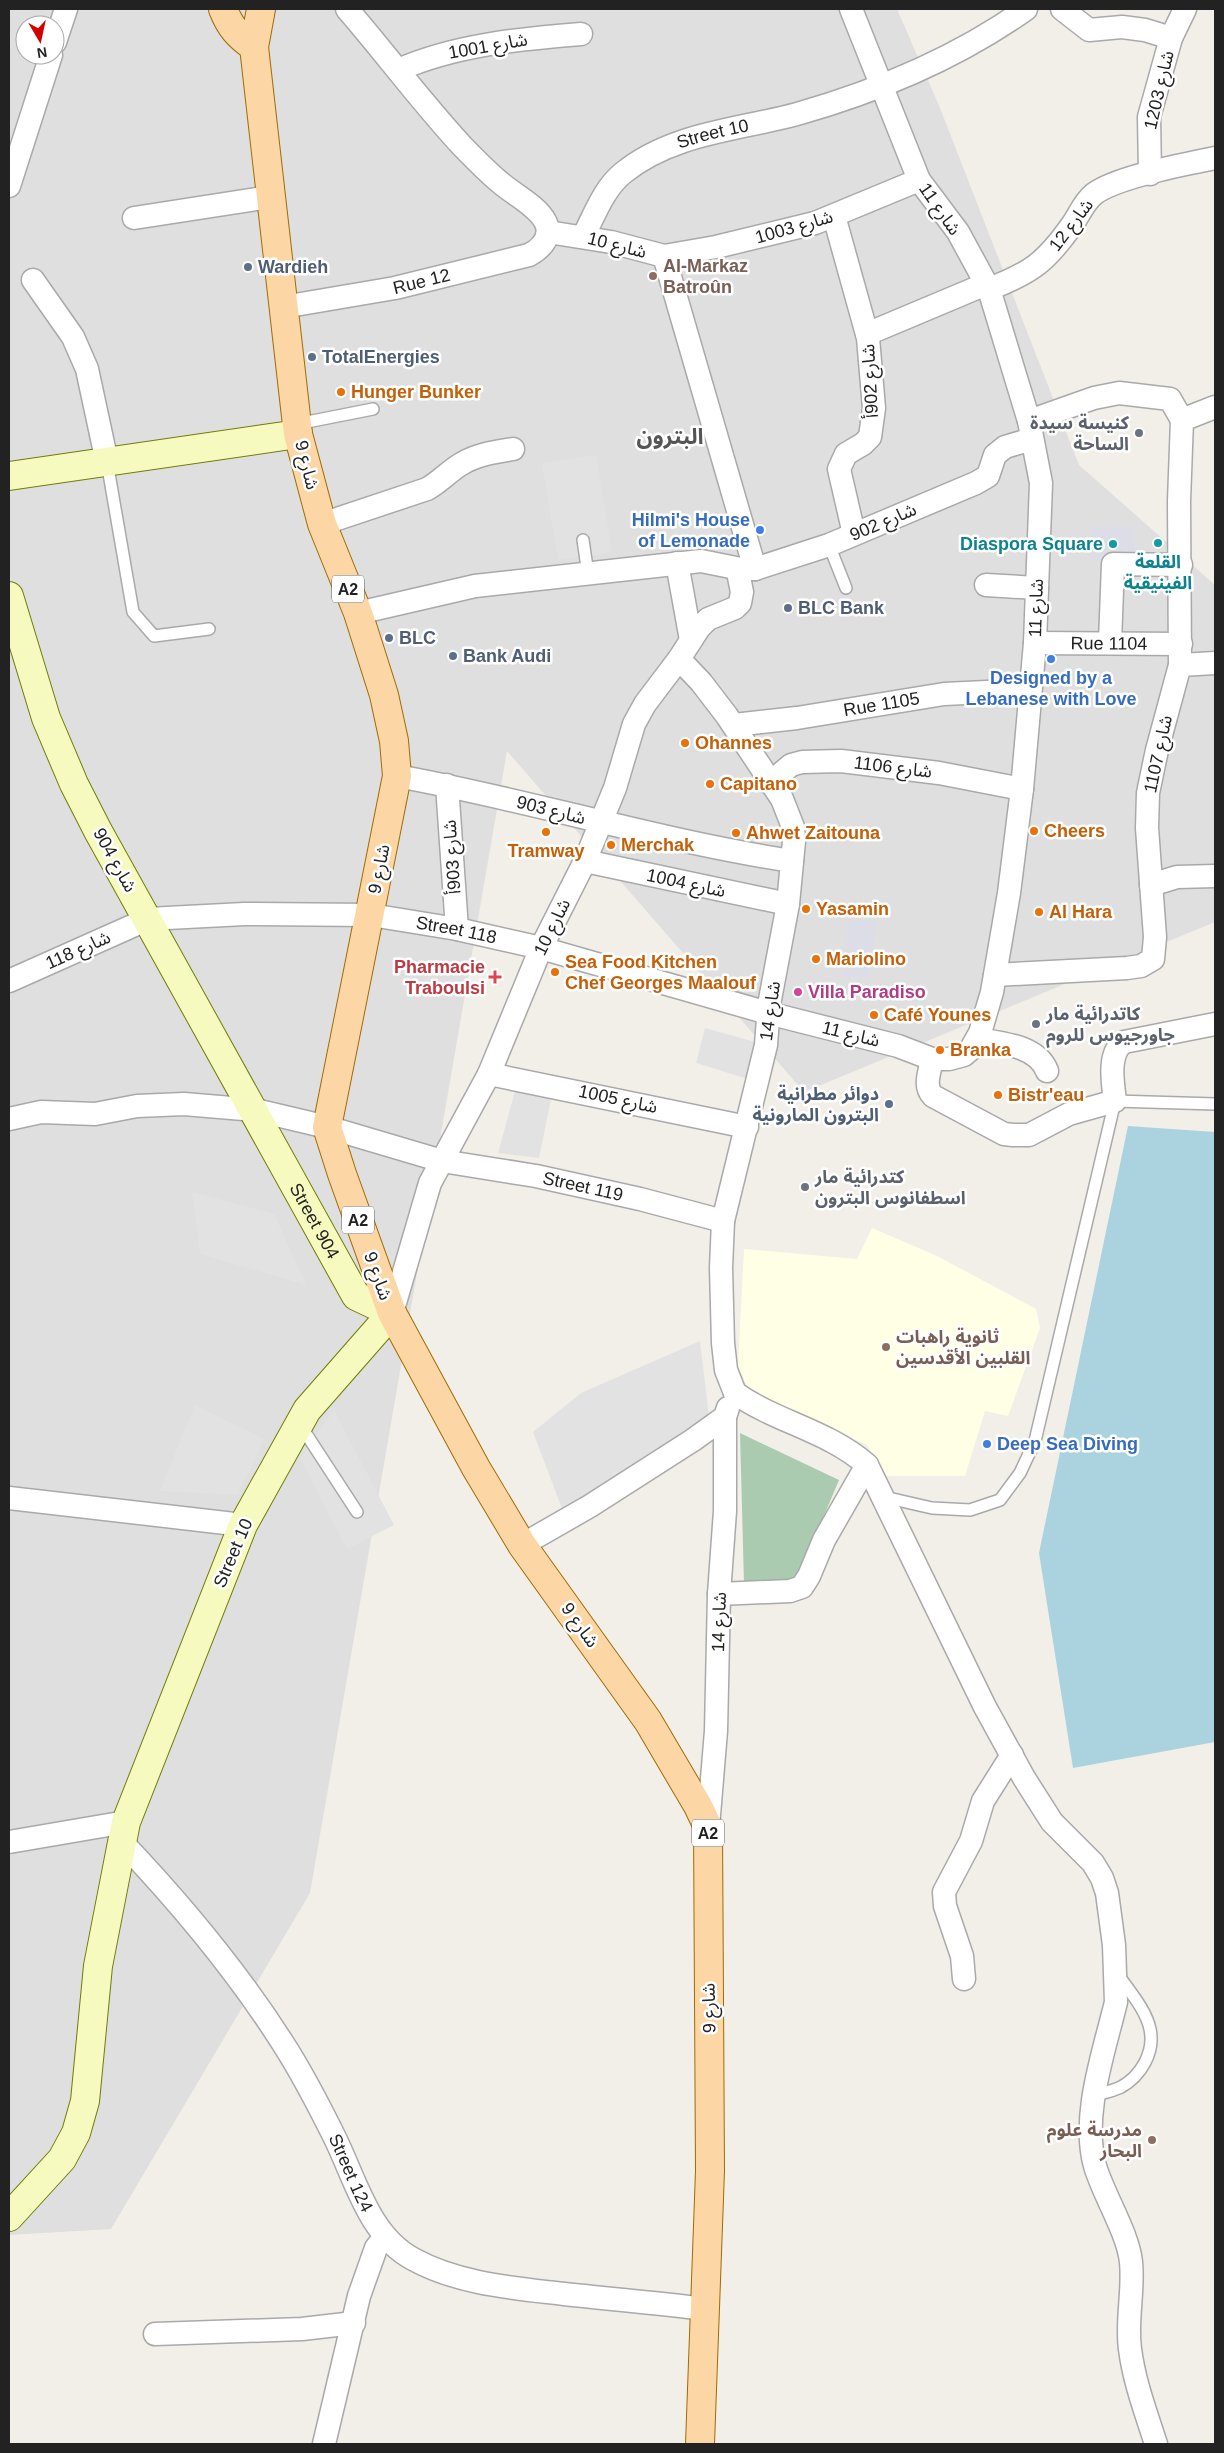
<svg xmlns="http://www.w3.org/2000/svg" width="1224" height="2453" viewBox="0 0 1224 2453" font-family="Helvetica,'Noto Sans Arabic',sans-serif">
	<rect width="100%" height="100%" fill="#f2efe9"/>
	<path fill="#e0dfdf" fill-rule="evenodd" d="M9,9H897L940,108L1079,465L1215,585V922L804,1092L507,751L310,1893L111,2229L9,2235ZM25,25H55V55H25Z"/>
	<path fill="#ffffe5" d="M872,1228L937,1256L1036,1309L1040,1328L1008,1416L985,1411L965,1476H887L867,1445L755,1395L745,1382L738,1366L744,1249L857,1259Z"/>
	<path fill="#aacbaf" d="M740,1433L839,1480L804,1563L791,1581L744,1583Z"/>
	<path fill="#e2e2e2" d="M596,455L612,552L558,560L542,463Z
		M705,1028L766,1045L758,1082L696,1063Z
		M515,1091L551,1099L539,1158L498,1153Z
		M192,1192L274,1214L306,1285L200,1254Z
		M700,1341L709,1417L564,1514L533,1432L581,1393Z
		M195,1405L264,1439L238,1495L160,1491Z
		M334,1410L394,1525L347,1549L300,1458Z"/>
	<path fill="#dddde8" d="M1092,527H1135L1134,590H1102V560H1091Z
		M849,919L876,921L870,978L842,977Z"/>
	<path fill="#aad3df" d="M1128,1126L1215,1132V1742L1073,1768L1039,1553Z"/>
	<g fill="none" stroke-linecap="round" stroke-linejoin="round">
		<defs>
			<path id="lane" d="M297,424L373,409
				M107,462L133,612L154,636L209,629
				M583,540L588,574
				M829,545L846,588
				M301,1426L357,1512
				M884,1497L932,1508L970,1510L1000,1500L1020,1473L1035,1441L1115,1101L1215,1104
				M1095,2095C1103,2093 1113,2091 1121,2087C1141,2076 1155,2052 1150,2029C1146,2010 1130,1992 1119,1976"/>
			<g id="street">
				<path d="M1062,9L1089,30L1122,27L1145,30L1171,38"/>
				<path d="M55,42L66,9"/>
				<path d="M398,70C455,45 519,39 581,34"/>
				<path d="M1150,174L1149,117L1171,38L1185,9"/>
				<path d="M9,186L51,55"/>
				<path d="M834,216L868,338L874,408L870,437L863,444L846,454L839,469L854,534"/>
				<path d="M134,218L270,197"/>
				<path d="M548,232L611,242L664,256L716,247L815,223L919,180"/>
				<path id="s1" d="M583,237C594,216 604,188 623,173C672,133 738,130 797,114C878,91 957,58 1026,9"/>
				<path d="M664,256L755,569"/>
				<path d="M33,280L73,337L87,369L107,462"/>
				<path d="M989,289C1031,273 1046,262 1072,225C1080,214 1083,203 1094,194C1116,177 1186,164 1215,158"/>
				<path id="s2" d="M283,307L395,288L529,255C542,248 553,236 545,221C537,206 515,195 502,184C488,173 475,159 463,147C422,103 386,54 347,9"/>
				<path d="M867,334L986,284"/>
				<path d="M1029,421L1094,398L1119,393L1170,399L1182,420L1215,407"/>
				<path d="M322,524L427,489C440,482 450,470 463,463C478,454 496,452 513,449"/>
				<path d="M677,563L691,640"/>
				<path d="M986,585L1037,588"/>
				<path d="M358,613L475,586L701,561L741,569H755L829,545L976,483L988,476L995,455L1005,447L1032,439"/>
				<path d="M1110,642L1113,564L1181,565"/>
				<path id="s3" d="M1035,643L1181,644"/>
				<path d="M679,659L701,682L727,716L782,799L793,827L794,841L788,904L769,1005L766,1045L723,1221L721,1268L723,1343L726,1370L735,1393"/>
				<path d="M1180,665L1215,663"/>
				<path id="s4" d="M734,725L797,718L944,694L1030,690"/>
				<path d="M397,776C530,800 659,841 792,861"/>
				<path d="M770,783L791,765L802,762L841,761L939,773L1022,789"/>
				<path d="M447,785L457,929"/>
				<path d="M585,861L788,904"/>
				<path d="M1151,885L1177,877L1215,876"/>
				<path d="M995,975L1127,968L1141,966L1153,959L1155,937L1147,828L1148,793L1157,750L1180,665L1179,501L1182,420"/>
				<path id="s5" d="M9,981L148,919L244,914L371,915L457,929L541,948L768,1013L898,1046L932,1059H949L964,1055L971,1049L980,1033L992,992L1009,893L1022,789L1035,643L1041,483L1029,421L989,289L958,232L919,180L851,9"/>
				<path d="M977,1039C1000,1043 1037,1045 1047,1071"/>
				<path d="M932,1059C930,1072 923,1086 933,1096L1004,1134L1013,1135H1029L1069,1114L1115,1101C1113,1084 1107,1053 1124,1042L1215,1024"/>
				<path d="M489,1074L747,1127"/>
				<path id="s6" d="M9,1119L41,1112L95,1114L137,1106L184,1104L255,1110L327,1127L442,1161L536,1176L640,1199L723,1221"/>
				<path d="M392,1313L430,1183L489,1074L541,948L585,861L615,788L634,724L645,704L679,659L699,628L708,619L735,608L740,603L742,592L739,577L741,569"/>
				<path d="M735,1393C776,1422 829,1431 867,1465L985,1707L1024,1778L1052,1822L1093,1863L1102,1878L1107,1893L1114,1945L1116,2002C1104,2052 1081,2116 1095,2166C1104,2196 1128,2233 1131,2262C1134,2291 1126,2320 1130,2349C1134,2381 1146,2413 1156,2444"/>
				<path d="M9,1498L243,1525"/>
				<path d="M522,1545L590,1506L693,1440L725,1417L728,1408"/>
				<path d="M719,1594L790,1591L802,1587L809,1576L824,1540L867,1465"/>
				<path d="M708,1827L716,1731L719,1594L725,1511V1417"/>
				<path id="s7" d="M121,1841C181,1904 237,1971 284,2045C302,2073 318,2104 333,2134C355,2177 368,2235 413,2259C458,2284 514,2288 564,2294C611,2299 658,2303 706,2309"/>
				<path d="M9,1842L126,1822"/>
				<path d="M964,1979L962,1956L945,1906L944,1892L971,1841L983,1801L1012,1755"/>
				<path d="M155,2334L302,2329L354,2323"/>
				<path d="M324,2444L359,2296L376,2248L385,2237"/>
			</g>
			<g id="secondary">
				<path d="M9,476L298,434"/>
				<path id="s8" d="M9,596L46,718L74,784L98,831L356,1296L392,1313L307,1410L243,1525L126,1822L98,1966L85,2101L76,2133L62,2159L9,2217"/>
			</g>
			<path id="primary" d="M223,9C230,27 238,36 254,47
				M261,9L254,47L298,434L322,524L358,613L384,695L394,741L397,776L327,1127L342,1174L392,1313L476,1468L522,1545L648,1721L698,1806L708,1827L710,2171L700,2444"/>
		</defs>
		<use href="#lane" stroke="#a9a9a9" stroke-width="14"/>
		<use href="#street" stroke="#a9a9a9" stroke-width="25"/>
		<use href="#secondary" stroke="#707d05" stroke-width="30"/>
		<use href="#primary" stroke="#a06b00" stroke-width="30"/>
		<use href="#lane" stroke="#fff" stroke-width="11"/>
		<use href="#street" stroke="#fff" stroke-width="22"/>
		<use href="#secondary" stroke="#f7fabf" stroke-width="28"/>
		<use href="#primary" stroke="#fcd6a4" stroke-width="28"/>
	</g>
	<g fill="#5c6f8a" stroke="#fff" stroke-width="2">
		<circle cx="248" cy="267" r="5"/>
		<circle cx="312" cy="357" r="5"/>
		<circle cx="788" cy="608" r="5"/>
		<circle cx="389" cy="638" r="5"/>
		<circle cx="453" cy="656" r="5"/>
		<circle cx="889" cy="1104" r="5"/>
	</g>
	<g fill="#8d6e63" stroke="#fff" stroke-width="2">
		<circle cx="653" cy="276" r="5"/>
		<circle cx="886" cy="1347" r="5"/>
		<circle cx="1152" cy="2140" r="5"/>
	</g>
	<g fill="#e8710a" stroke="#fff" stroke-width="2">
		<circle cx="341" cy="392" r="5"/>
		<circle cx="685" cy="743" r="5"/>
		<circle cx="710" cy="784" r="5"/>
		<circle cx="1034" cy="831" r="5"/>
		<circle cx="546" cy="832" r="5"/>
		<circle cx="736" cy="833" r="5"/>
		<circle cx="611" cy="845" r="5"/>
		<circle cx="806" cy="909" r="5"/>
		<circle cx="1039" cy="912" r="5"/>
		<circle cx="816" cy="959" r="5"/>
		<circle cx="555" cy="972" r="5"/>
		<circle cx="874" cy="1015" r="5"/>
		<circle cx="940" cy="1050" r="5"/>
		<circle cx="998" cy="1095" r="5"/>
	</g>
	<g fill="#6b7280" stroke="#fff" stroke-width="2">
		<circle cx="1139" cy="433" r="5"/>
		<circle cx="1036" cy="1024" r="5"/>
		<circle cx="805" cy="1187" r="5"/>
	</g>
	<g fill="#3f7fe0" stroke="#fff" stroke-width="2">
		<circle cx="760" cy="530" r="5"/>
		<circle cx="1051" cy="659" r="5"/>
		<circle cx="987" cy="1444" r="5"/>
	</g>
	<g fill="#0f9aa8" stroke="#fff" stroke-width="2">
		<circle cx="1158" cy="543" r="5"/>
		<circle cx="1113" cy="544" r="5"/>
	</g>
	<path fill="#e0444e" stroke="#fff" stroke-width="2" d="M492.5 969.5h5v5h5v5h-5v5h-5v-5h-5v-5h5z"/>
	<circle fill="#d1479c" stroke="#fff" stroke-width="2" cx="798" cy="992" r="5"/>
	<g text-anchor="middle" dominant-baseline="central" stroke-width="5" stroke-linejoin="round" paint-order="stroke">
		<g fill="#fff" stroke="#646464" stroke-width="1">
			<rect x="332" y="575.5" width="32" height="27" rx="4"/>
			<rect x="342" y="1206.5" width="32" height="27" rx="4"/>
			<rect x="692" y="1819.5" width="32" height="27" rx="4"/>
		</g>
		<g font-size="16" font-weight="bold" fill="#222">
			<text x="348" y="589">A2</text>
			<text x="358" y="1220">A2</text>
			<text x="708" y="1833">A2</text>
		</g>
		<g font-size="18" fill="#222" stroke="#fff">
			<text transform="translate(488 46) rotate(-10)">شارع 1001</text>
			<text transform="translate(1159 90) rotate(-77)">شارع 1203</text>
			<text stroke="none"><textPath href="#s1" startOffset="175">Street 10</textPath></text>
			<text transform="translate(940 209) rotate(55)">شارع 11</text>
			<text transform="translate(1071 225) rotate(-53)">شارع 12</text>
			<text transform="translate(794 227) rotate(-16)">شارع 1003</text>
			<text transform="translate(617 245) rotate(14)">شارع 10</text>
			<text stroke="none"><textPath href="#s2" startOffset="141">Rue 12</textPath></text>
			<text transform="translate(870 381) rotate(-93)">شارع 902أ</text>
			<text transform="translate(307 465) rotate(76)">شارع 9</text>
			<text transform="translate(883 522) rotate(-23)">شارع 902</text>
			<text transform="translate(1036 608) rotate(-88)">شارع 11</text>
			<text stroke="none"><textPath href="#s3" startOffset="74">Rue 1104</textPath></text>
			<text stroke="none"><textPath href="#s4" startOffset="149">Rue 1105</textPath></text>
			<text transform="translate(1158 754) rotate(-78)">شارع 1107</text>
			<text transform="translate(893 767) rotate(7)">شارع 1106</text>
			<text transform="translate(551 810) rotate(14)">شارع 903</text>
			<text transform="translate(452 857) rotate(-94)">شارع 903أ</text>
			<text transform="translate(115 860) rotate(61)">شارع 904</text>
			<text transform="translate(379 869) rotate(-79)">شارع 9</text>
			<text transform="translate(686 883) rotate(12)">شارع 1004</text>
			<text transform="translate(552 927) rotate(-64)">شارع 10</text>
			<text stroke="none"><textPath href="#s5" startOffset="462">Street 118</textPath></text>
			<text transform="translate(78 950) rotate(-24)">شارع 118</text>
			<text transform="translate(770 1011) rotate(-82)">شارع 14</text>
			<text transform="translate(851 1034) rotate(14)">شارع 11</text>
			<text transform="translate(618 1099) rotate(12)">شارع 1005</text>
			<text stroke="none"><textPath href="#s6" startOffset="585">Street 119</textPath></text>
			<text stroke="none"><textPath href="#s8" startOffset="698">Street 904</textPath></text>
			<text transform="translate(378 1276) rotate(70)">شارع 9</text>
			<text transform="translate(233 1553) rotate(-67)">Street 10</text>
			<text transform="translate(719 1622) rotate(-88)">شارع 14</text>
			<text transform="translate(580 1625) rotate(54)">شارع 9</text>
			<text transform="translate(709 2008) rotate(-91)">شارع 9</text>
			<text stroke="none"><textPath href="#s7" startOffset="406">Street 124</textPath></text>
		</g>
		<g font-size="18" font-weight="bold" fill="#785e54" stroke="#fff" text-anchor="start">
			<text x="663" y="266">Al-Markaz<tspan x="663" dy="21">Batroûn</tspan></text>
			<text x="896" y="1337">ثانوية راهبات<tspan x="896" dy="21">القلبين الأقدسين</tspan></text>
			<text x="1142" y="2130" text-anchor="end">مدرسة علوم<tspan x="1142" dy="21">البحار</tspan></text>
		</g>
		<g font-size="18" font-weight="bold" fill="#4e5e75" stroke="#fff" text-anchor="start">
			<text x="258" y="267">Wardieh</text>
			<text x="322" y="357">TotalEnergies</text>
			<text x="798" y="608">BLC Bank</text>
			<text x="399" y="638">BLC</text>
			<text x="463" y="656">Bank Audi</text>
			<text x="879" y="1094" text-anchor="end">دوائر مطرانية<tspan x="879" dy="21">البترون المارونية</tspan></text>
		</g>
		<g font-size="18" font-weight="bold" fill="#c56008" stroke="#fff" text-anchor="start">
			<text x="351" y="392">Hunger Bunker</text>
			<text x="695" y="743">Ohannes</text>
			<text x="720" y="784">Capitano</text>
			<text x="1044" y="831">Cheers</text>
			<text x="746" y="833">Ahwet Zaitouna</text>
			<text x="621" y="845">Merchak</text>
			<text x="546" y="851" text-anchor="middle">Tramway</text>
			<text x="816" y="909">Yasamin</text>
			<text x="1049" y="912">Al Hara</text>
			<text x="826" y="959">Mariolino</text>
			<text x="565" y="962">Sea Food Kitchen<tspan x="565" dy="21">Chef Georges Maalouf</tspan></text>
			<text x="884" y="1015">Café Younes</text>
			<text x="950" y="1050">Branka</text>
			<text x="1008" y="1095">Bistr'eau</text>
		</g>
		<g font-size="18" font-weight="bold" fill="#5b616d" stroke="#fff" text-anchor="start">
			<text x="1129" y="423" text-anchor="end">كنيسة سيدة<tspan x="1129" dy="21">الساحة</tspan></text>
			<text x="1046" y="1014">كاتدرائية مار<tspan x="1046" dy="21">جاورجيوس للروم</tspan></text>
			<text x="815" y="1177">كتدرائية مار<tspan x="815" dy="21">اسطفانوس البترون</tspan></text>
		</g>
		<g font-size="18" font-weight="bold" fill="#366cbe" stroke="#fff" text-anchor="end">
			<text x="750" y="520">Hilmi's House<tspan x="750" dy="21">of Lemonade</tspan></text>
			<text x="1051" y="678" text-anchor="middle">Designed by a<tspan x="1051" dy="21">Lebanese with Love</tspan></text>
			<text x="997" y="1444" text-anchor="start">Deep Sea Diving</text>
		</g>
		<g font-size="18" font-weight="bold" fill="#0d838f" stroke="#fff" text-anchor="end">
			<text x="1103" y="544">Diaspora Square</text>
			<text x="1158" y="562" text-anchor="middle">القلعة<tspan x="1158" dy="21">الفينيقية</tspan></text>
		</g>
		<g font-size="18" font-weight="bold" fill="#be3a42" stroke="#fff" text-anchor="end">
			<text x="485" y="967">Pharmacie<tspan x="485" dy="21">Traboulsi</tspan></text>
		</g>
		<g font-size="18" font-weight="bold" fill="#b23c85" stroke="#fff" text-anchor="start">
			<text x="808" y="992">Villa Paradiso</text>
		</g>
		<g font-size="22" font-weight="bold" fill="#555" stroke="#fff">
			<text x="670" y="436">البترون</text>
		</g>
	</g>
	<rect width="1224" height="2453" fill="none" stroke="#222222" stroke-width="20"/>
	<g transform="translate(40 40) rotate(171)"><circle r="24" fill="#ffffff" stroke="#a7a7a7"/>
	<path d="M0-4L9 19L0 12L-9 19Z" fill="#d40000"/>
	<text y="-8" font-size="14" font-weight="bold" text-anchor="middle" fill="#222222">N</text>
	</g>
</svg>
